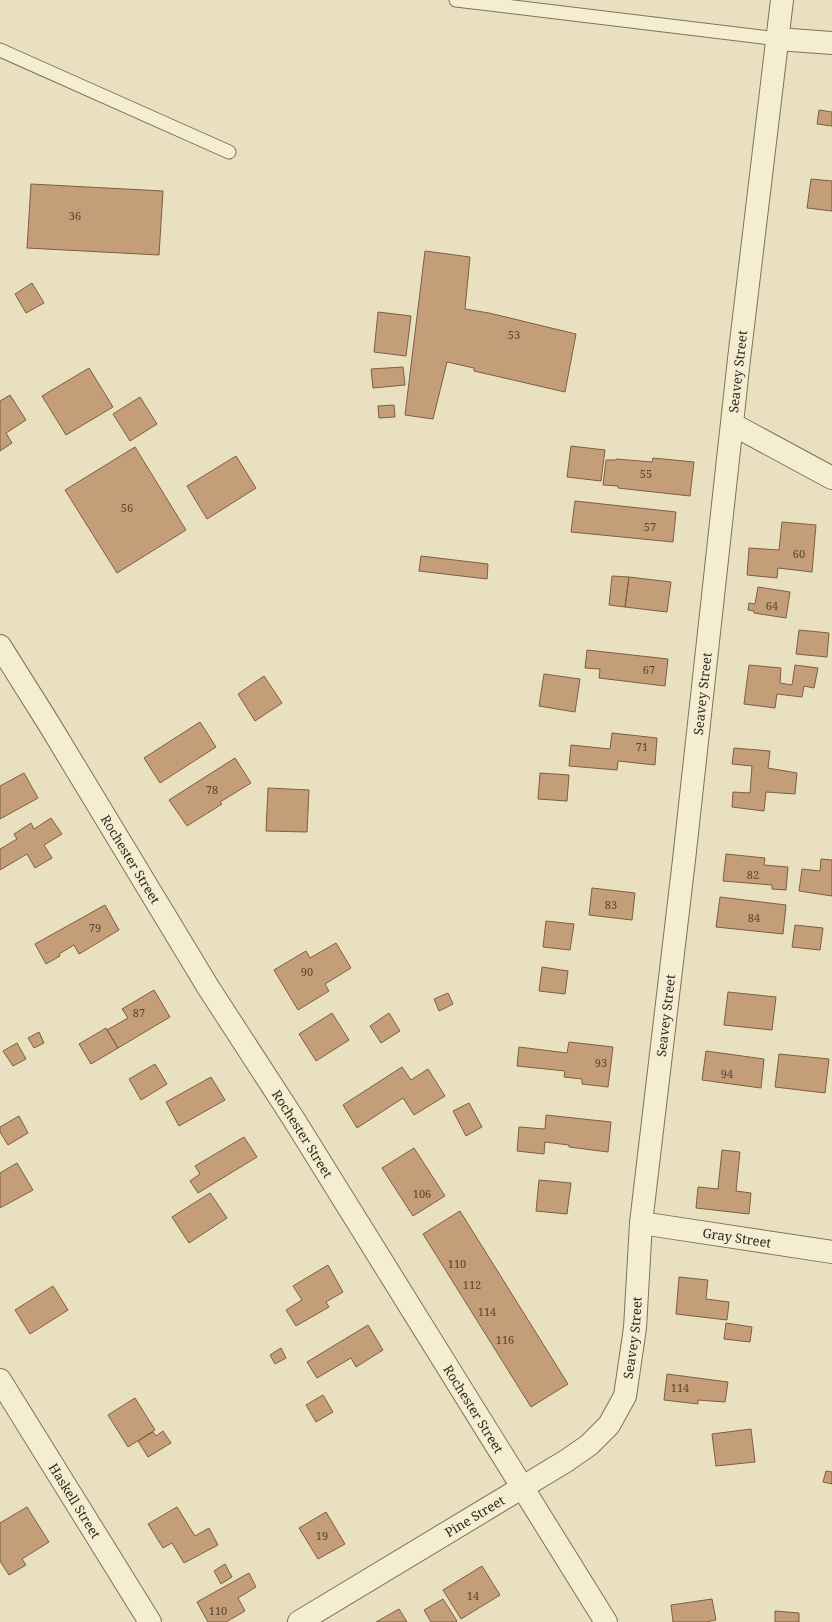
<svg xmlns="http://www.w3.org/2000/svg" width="832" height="1622" viewBox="0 0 832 1622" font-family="'Noto Serif',serif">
	<rect width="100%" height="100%" fill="#e9e0c0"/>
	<path fill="#c49e79" stroke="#7d5e42" d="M819,110L832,112V126L817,124Z
		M811,179L832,181V211L807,208Z
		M31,184L163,191L159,255L27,248Z
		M425,251L470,257L465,309L489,313L576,334L565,392L474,371V368L447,362L433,419L405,415Z
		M32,283L44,303L26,313L15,294Z
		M378,312L411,316L406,356L374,352Z
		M403,367L405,385L373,388L371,369Z
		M89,368L113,407L66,435L42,396Z
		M10,395L26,420L6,433L12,443L0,451V401Z
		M140,397L157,424L130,441L113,414Z
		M394,405L395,417L379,418L378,406Z
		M571,446L605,450L601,481L567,477Z
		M135,447L186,530L117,573L65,490Z
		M236,456L256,488L207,519L187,486Z
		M653,458L694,462L690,496L618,488V486L603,485L606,460H616V459L652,462Z
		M575,501L676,512L673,542L571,532Z
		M782,522L816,525L812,572L778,568L777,578L747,575L749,548L779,550Z
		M421,556L488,564L487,579L419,571Z
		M612,576L629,577L625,607L609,605Z
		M629,577L671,582L667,612L625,607Z
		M758,587L790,592L786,618L754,613V611L748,610L749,603L755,604Z
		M799,630L829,633L827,657L796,654Z
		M587,650L668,659L665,686L599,678L600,669L585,668Z
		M749,665L781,668L780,683L792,685L795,665L818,668L814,688L804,686L802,697L777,694L775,708L744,704Z
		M544,674L580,679L575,712L539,706Z
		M264,676L282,703L255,721L238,694Z
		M200,722L216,747L160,783L144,758Z
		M612,733L657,738L655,765L618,761L617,770L569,766L571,745L610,749Z
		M734,748L770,751L768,768L797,773L795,794L766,792L764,811L732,807L733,792L750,793L752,766L732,764Z
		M235,758L251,783L220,802L222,804L187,826L169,800Z
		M24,773L38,798L0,819V786Z
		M540,773L569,775L567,801L538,799Z
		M268,788L309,790L307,832L266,831Z
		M51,818L62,834L44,845L52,858L35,868L27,854L0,870V849L17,839L14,834L31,823L34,829Z
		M726,854L765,858L764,865L788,867L786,890L772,889V885L723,881Z
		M821,859L832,860V896L799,891L802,869L820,871Z
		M592,888L635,893L632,920L589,915Z
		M720,897L786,905L783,934L716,927Z
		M105,905L119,930L79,954L74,945L59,954L60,956L46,964L35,944Z
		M546,921L574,924L570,950L543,947Z
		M795,925L823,928L820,950L792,947Z
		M336,943L351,968L325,984L329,991L298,1010L274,970L306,951L310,958Z
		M542,967L568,971L565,994L539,991Z
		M154,990L170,1017L118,1048L107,1030L128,1018L122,1009Z
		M728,992L776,997L772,1030L724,1025Z
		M448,993L453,1004L439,1011L434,999Z
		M332,1013L349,1040L316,1061L299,1034Z
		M389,1013L400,1031L381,1043L370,1026Z
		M106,1028L118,1048L91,1064L79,1044Z
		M39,1032L44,1043L34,1048L28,1038Z
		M569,1042L613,1047L608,1087L582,1084V1079L564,1077L565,1071L517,1066L519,1047L567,1053Z
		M17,1043L26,1059L13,1066L3,1051Z
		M706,1051L764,1059L761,1088L702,1080Z
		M779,1054L829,1059L825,1093L775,1087Z
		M155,1064L167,1084L141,1100L129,1079Z
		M402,1067L411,1080L428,1069L445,1096L414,1115L403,1098L357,1128L343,1105Z
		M211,1077L225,1100L179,1126L166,1102Z
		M469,1103L482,1127L466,1136L453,1111Z
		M546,1115L611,1122L608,1152L569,1147V1145L545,1142L544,1154L517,1151L519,1127L545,1129Z
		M19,1116L28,1133L8,1145L0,1132V1127Z
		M244,1137L257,1157L198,1193L190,1181L200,1174L195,1166Z
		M414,1148L445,1196L413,1216L382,1168Z
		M722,1150L740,1152L736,1191L751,1193L749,1214L696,1208L698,1187L718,1189Z
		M17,1163L33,1190L0,1208V1173Z
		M539,1180L571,1183L567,1214L536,1211Z
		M210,1193L227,1218L189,1243L172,1217Z
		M460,1211L568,1384L531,1407L423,1234Z
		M328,1265L343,1292L326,1302L329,1307L296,1326L286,1310L302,1300L293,1286Z
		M679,1277L708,1280L706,1299L729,1302L727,1320L676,1314Z
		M53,1286L68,1310L30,1334L15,1310Z
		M726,1323L752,1327L750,1342L724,1339Z
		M368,1325L383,1350L356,1367L351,1358L317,1378L307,1362Z
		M281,1348L286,1358L275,1364L270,1355Z
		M667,1374L728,1382L725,1402L698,1400V1404L664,1400Z
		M323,1395L333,1412L316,1422L306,1405Z
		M135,1398L155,1430L128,1447L108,1415Z
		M751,1429L755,1462L716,1466L712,1434Z
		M163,1431L171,1443L148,1457L138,1441L153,1432L156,1436Z
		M826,1471L832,1472V1484L823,1482Z
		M27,1507L49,1542L22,1559L26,1565L9,1575L0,1561V1523Z
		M177,1507L195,1536L209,1528L218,1545L184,1563L172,1543L163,1548L148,1524Z
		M326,1512L345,1544L318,1559L299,1528Z
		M225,1564L232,1577L221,1584L214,1571Z
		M482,1566L500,1595L461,1619L443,1590Z
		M249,1573L256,1587L238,1598L245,1611L226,1622H208L197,1602Z
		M443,1599L457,1621L456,1622H431L424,1610Z
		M712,1599L716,1620L706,1622H673L671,1605Z
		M399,1609L407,1622H376Z
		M775,1611L799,1613V1622H775Z"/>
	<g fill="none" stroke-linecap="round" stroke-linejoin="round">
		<defs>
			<path id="lane" d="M456,0L778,39
				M0,50L229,152"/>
			<g id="street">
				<path d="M778,39L832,43"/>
				<path d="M732,424L832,478"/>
				<path id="s1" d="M0,646L49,724L208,987L293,1118L606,1622"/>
				<path id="s2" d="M641,1223L832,1252"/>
				<path id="s3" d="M0,1380L150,1622"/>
				<path id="s4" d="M299,1622L566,1461L589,1445L609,1425L625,1396L635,1328L641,1223L684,860L739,359L782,0"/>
			</g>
		</defs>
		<use href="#lane" stroke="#80715a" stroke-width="15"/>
		<use href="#street" stroke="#80715a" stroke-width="24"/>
		<use href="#lane" stroke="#f5edd2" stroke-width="13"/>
		<use href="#street" stroke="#f5edd2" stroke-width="22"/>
	</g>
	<g text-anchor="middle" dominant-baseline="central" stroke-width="3" stroke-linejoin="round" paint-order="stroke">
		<g font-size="11" fill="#564634">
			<text x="75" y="215">36</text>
			<text x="514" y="334">53</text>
			<text x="646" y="473">55</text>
			<text x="127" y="507">56</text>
			<text x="650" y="526">57</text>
			<text x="799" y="553">60</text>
			<text x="772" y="605">64</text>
			<text x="649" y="669">67</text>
			<text x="642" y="746">71</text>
			<text x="212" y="789">78</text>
			<text x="753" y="874">82</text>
			<text x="611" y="904">83</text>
			<text x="754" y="917">84</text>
			<text x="95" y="927">79</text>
			<text x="307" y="971">90</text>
			<text x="139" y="1012">87</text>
			<text x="601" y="1062">93</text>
			<text x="727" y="1073">94</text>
			<text x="422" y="1193">106</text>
			<text x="457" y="1263">110</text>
			<text x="472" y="1284">112</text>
			<text x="487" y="1311">114</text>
			<text x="505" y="1339">116</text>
			<text x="680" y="1387">114</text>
			<text x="322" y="1535">19</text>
			<text x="473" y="1595">14</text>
			<text x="218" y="1610">110</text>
		</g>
		<g font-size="13" fill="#31281d" stroke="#f1eacf">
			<text stroke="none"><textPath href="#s4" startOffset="1432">Seavey Street</textPath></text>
			<text stroke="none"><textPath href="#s4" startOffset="1108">Seavey Street</textPath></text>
			<text stroke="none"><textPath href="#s1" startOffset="250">Rochester Street</textPath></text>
			<text stroke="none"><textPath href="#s4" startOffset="784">Seavey Street</textPath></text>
			<text stroke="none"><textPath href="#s1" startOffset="574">Rochester Street</textPath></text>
			<text stroke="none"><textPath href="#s2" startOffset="97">Gray Street</textPath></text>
			<text stroke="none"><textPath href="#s4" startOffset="460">Seavey Street</textPath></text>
			<text stroke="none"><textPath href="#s1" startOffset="898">Rochester Street</textPath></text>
			<text stroke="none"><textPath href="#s3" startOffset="142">Haskell Street</textPath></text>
			<text stroke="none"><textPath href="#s4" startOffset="205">Pine Street</textPath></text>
		</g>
	</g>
</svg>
